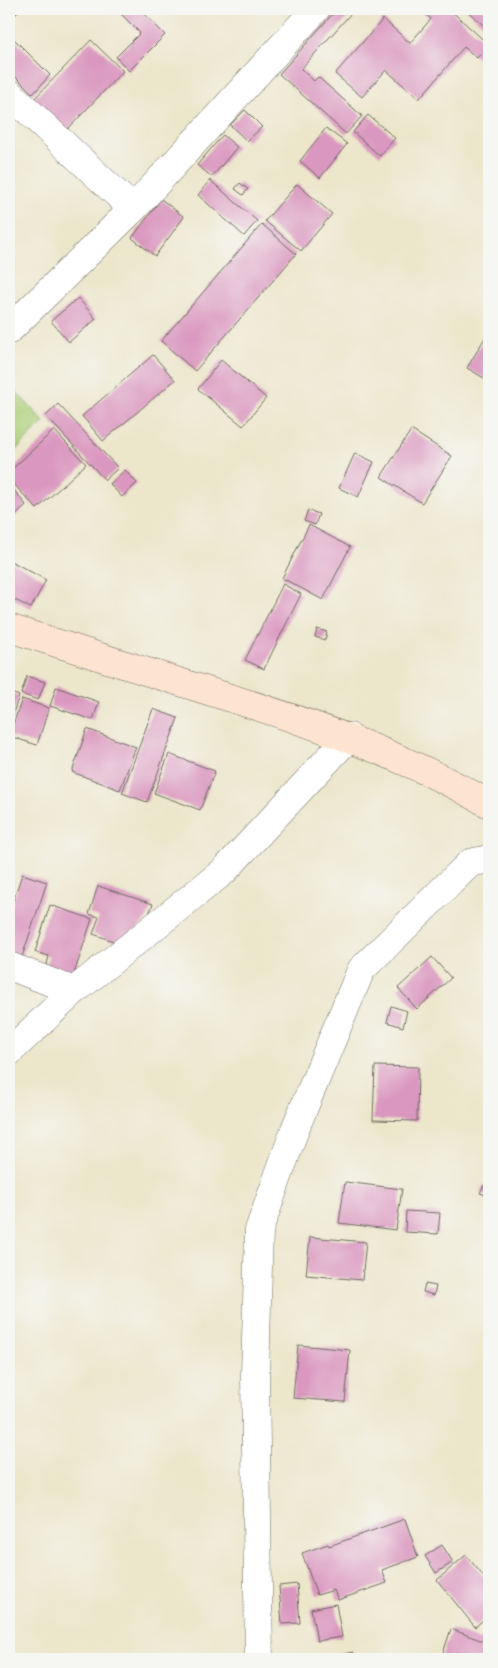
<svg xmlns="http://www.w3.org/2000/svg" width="498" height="1668" viewBox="0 0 498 1668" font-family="Pangolin,sans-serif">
	<rect width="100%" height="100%" fill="#f6f6f2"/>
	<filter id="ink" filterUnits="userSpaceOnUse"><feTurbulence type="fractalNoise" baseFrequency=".02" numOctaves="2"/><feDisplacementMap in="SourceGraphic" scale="10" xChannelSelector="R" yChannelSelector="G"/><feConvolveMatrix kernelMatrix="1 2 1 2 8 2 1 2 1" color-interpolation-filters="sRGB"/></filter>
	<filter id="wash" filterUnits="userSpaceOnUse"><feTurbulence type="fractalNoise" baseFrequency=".0096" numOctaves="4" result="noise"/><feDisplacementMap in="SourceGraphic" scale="20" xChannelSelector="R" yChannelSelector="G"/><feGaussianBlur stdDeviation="1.12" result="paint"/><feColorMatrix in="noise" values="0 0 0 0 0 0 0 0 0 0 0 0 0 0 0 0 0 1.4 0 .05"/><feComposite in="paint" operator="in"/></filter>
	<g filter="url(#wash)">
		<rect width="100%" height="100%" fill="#ece6cb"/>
		<path fill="#acce77" stroke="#6c7c51" d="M9,384L44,422L9,457Z"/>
		<g id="blocks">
			<path fill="#da97bf" d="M9,9H21L9,21Z
				M116,9H140L165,35L129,71L116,57L140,33Z
				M337,9H355L301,69L314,81L318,77L362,116L346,134L279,74Z
				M419,9H449L489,45L477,58L464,47L419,99L386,70L362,97L335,74L383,19L410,43L431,19Z
				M465,9H489V30Z
				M9,34L50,75L33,94L9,70Z
				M91,40L123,71L66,131L34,99Z
				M245,110L262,127L247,141L230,125Z
				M368,115L395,138L380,156L353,132Z
				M326,128L347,144L320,178L300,161Z
				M223,135L237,147L212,177L197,165Z
				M210,180L257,221L244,236L198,195Z
				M240,183L248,189L243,195L235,189Z
				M297,184L332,214L301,251L265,221Z
				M161,199L184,217L155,256L132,238Z
				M262,224L296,254L195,371L161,341Z
				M78,298L96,319L69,342L51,321Z
				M489,331V381L467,368Z
				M153,355L175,380L103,441L82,416Z
				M221,360L266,398L243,426L198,389Z
				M58,404L118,468L105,480L46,416Z
				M54,430L86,464L37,509L9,479V472Z
				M411,430L452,456L422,503L381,477Z
				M355,453L374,462L358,497L339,488Z
				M125,470L137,483L122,497L110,484Z
				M9,484L26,505L9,523Z
				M308,510L319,514L315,525L304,521Z
				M309,525L350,547L323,600L282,578Z
				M9,560L46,580L31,608L9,597Z
				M283,584L301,594L264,669L245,660Z
				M317,629L327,632L325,640L315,637Z
				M27,676L45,682L38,700L21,694Z
				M56,687L99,702L93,720L50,706Z
				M9,692L19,696L9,725Z
				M22,699L49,708L37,745L9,736Z
				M153,709L178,718L147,802L122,793Z
				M87,729L136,747L120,790L72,772Z
				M169,754L215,771L200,810L154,793Z
				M22,874L47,882L22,957L9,953V914Z
				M98,886L153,904L146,920L122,944L93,934L99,917L89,914Z
				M50,905L92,919L72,980L45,971L49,956L35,952Z
				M432,957L451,978L417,1009L398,988Z
				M391,1006L407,1011L403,1027L387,1022Z
				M375,1066L418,1067L417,1121L373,1120Z
				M345,1182L402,1189L396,1230L339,1223Z
				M484,1185L489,1187V1196L480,1193Z
				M406,1211L440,1213L438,1234L405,1232Z
				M310,1237L366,1242L362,1280L306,1275Z
				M425,1284L436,1286L434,1295L423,1292Z
				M298,1345L350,1350L345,1402L293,1398Z
				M405,1519L418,1557L382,1570L387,1583L338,1600L334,1590L317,1595L302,1553L328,1544L329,1546Z
				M442,1545L453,1562L436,1573L425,1556Z
				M466,1555L489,1583V1615L475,1627L437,1580Z
				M297,1584L300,1623L282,1624L279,1586Z
				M336,1604L342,1637L317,1641L311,1609Z
				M451,1629L488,1643L482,1659H441Z
				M353,1652L355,1659H322V1658Z"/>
		</g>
	</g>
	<g filter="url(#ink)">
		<use href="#blocks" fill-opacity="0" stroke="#6f6c63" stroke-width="1"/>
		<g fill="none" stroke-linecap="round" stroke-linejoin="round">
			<defs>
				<path id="street" d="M9,93L133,209
					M9,330L133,209L316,9
					M9,966L74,991
					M9,1052L74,991L224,871L349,737
					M259,1659L255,1377L259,1230L295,1129L361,970L470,863L489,859"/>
				<path id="secondary" d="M9,628C75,649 142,670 208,691C305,721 401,753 489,804"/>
			</defs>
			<use href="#street" stroke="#6f6c63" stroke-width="29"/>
			<use href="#secondary" stroke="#6f6c63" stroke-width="29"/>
			<use href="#street" stroke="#fff" stroke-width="28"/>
			<use href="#secondary" stroke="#fde4d0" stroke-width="28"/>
		</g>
	</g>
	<rect width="498" height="1668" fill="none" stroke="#f6f6f2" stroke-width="30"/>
</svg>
